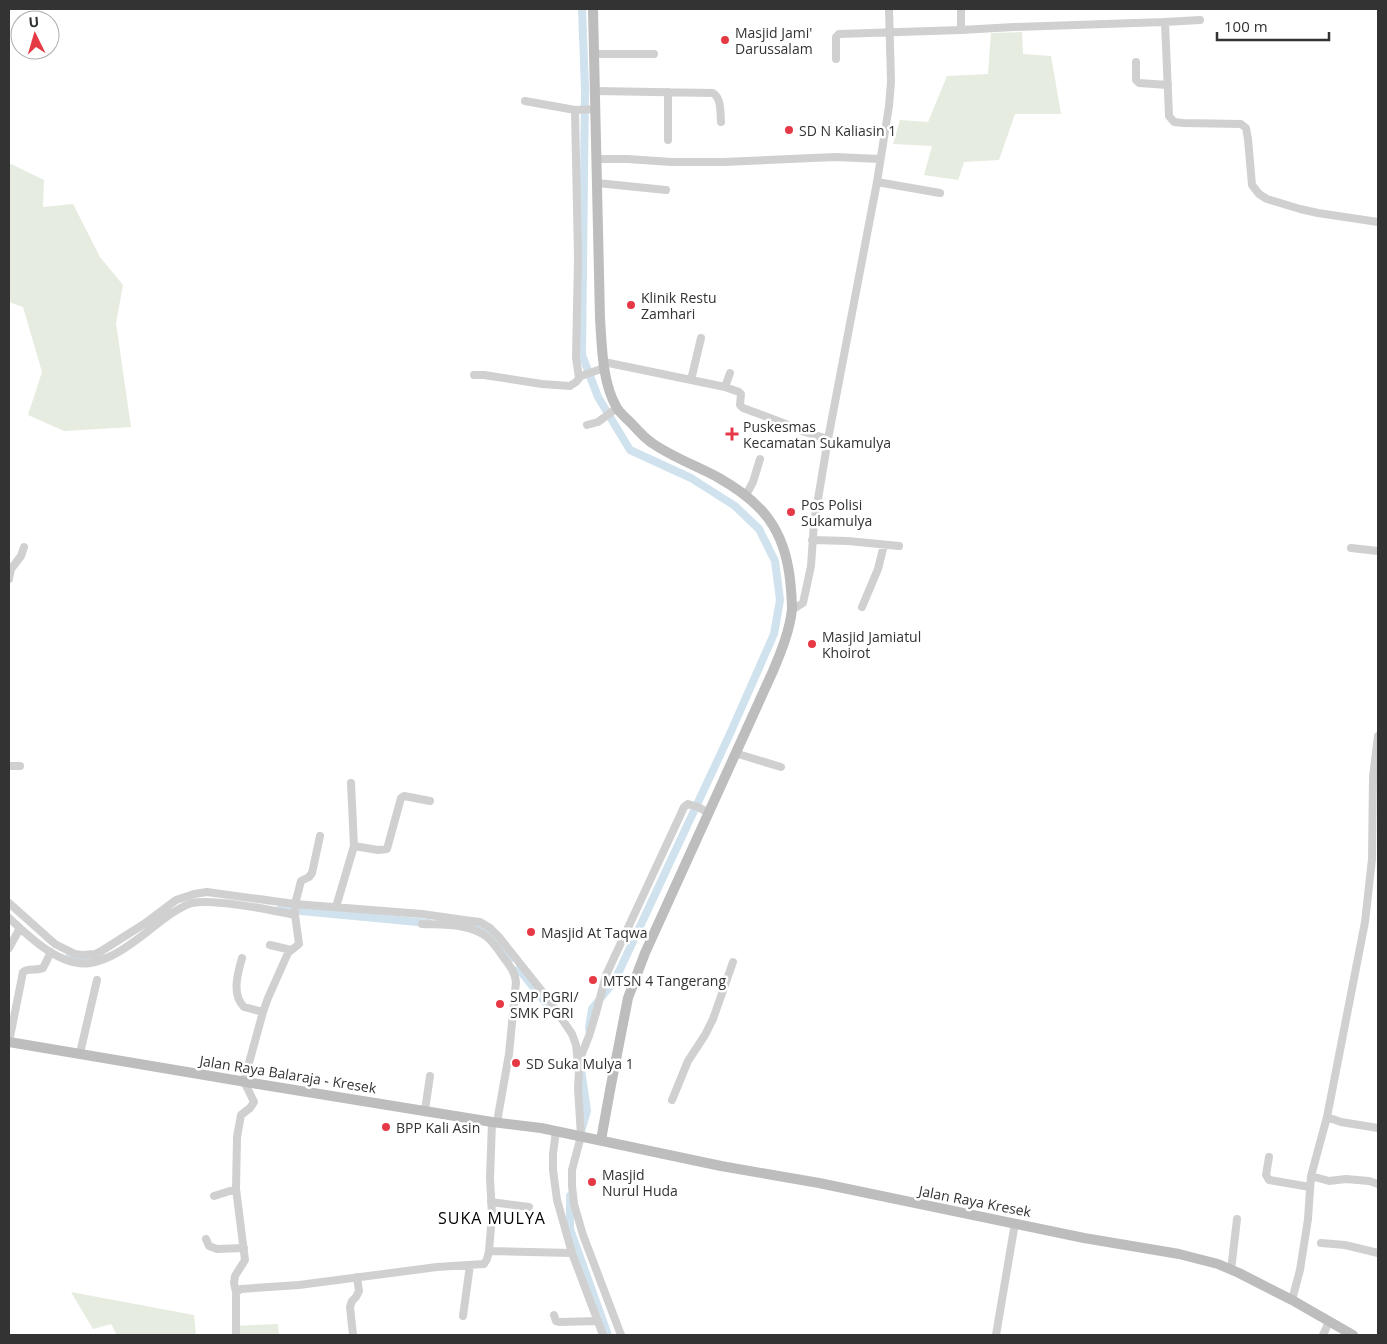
<svg xmlns="http://www.w3.org/2000/svg" width="1387" height="1344" viewBox="0 0 1387 1344" font-family="'Open Sans',sans-serif">
	<rect width="100%" height="100%" fill="#fff"/>
	<path fill="#e6ecdf" d="M1022,32L1023,54L1051,56L1061,114H1015L999,160L964,162L958,180L924,175L932,146L893,144L900,120L928,122L947,76L988,74L991,33Z
		M9,163L44,180L43,207L73,204L100,257L123,285L116,323L131,427L64,431L28,415L42,372L23,307L9,302Z
		M71,1292L194,1315L196,1335H117L111,1324L93,1329Z
		M278,1324L279,1335H232V1326Z"/>
	<g fill="none" stroke-linecap="round" stroke-linejoin="round">
		<path stroke="#cfe2ee" stroke-width="8" d="M582,9L585,89L582,355L598,397L630,450L691,478L735,506L759,529L775,561L780,600L774,634L729,736L615,980L592,1009L589,1028
			M280,909L428,923
			M470,927C488,928 500,944 511,958
			M68,958L72,959L104,958
			M519,969L552,1011
			M581,1131L587,1111L581,1069
			M570,1196V1229L608,1335"/>
		<path stroke="#d0d0d0" stroke-width="8" d="M961,9V30
			M1165,22L1200,20
			M594,54H654
			M836,59V37L839,34L961,30L1014,27L1165,22L1169,116L1174,122L1183,123L1241,124L1246,128L1248,139L1252,185L1259,194L1267,199L1300,209L1318,213L1378,222
			M1136,62V80L1139,83L1168,85
			M595,91L713,93C722,99 720,113 721,122
			M525,101L575,110L596,109
			M575,110L578,258L576,358L579,378
			M668,140V92
			M597,159H627L672,162H723L835,157L880,159
			M877,182L940,193
			M597,183L666,190
			M604,362L725,387L739,392L741,394L740,405L743,408L786,424L795,429L828,439
			M474,375H484L542,384L570,386L576,382L581,376L604,368
			M691,380L701,338
			M725,387L730,373
			M587,425L598,422L617,408
			M746,495L753,482L760,459
			M812,540L848,541L899,546
			M1351,548L1378,551
			M9,579L11,569L21,556L24,547
			M862,607L878,569L884,545
			M792,610L803,603L811,566L814,523L828,439L877,182L889,106L891,82L889,9
			M735,753L781,767
			M9,766H20
			M351,783L354,846
			M9,903L55,944L75,954L82,955L95,954L103,950L144,924L176,900L194,894L207,892L295,904L422,914L464,920L480,922L490,928L499,937L549,1000L572,1034L576,1045L579,1071L578,1088L581,1136L572,1170V1186L574,1204L583,1235L621,1335
			M336,907L354,846L378,850L387,849L401,798L404,796L430,801
			M9,918C28,936 61,968 90,963C111,960 131,944 147,932C160,922 176,908 192,903C202,901 212,902 223,903C247,905 271,910 295,915
			M422,924C442,925 470,923 487,937C494,943 499,951 504,958C510,966 515,972 516,982L509,1054L497,1122
			M270,945L291,950
			M9,948L20,928
			M242,958C238,973 231,994 244,1007L263,1012
			M9,1042L23,972C28,968 36,971 43,968L51,952
			M80,1053L97,980
			M579,1061L589,1036L596,1013L606,975L679,818L684,807L688,804L698,807L709,813
			M672,1100L688,1061L705,1035L713,1019L733,962
			M425,1110L430,1076
			M1327,1117L1341,1122L1378,1128
			M556,1131L553,1154V1170L557,1200L572,1253L603,1335
			M1269,1157L1266,1175L1269,1180L1310,1187
			M1311,1176L1329,1181L1346,1179L1369,1181L1378,1184
			M214,1196L236,1189
			M491,1202L529,1207
			M206,1239L209,1246L217,1249L244,1248
			M1321,1243L1345,1245L1378,1253
			M489,1251L572,1253
			M1231,1270L1237,1219
			M236,1292L241,1289L299,1285L437,1267L484,1264L487,1259L489,1251L492,1215L490,1178L492,1122
			M1292,1300L1300,1270L1308,1219L1311,1176L1327,1117L1365,922L1372,859L1373,777L1378,736
			M554,1315L556,1321L560,1322L598,1321
			M463,1316L470,1265
			M236,1335V1292L234,1283L235,1276L245,1260L236,1189L237,1137L241,1115L250,1108L254,1102L244,1081L263,1012L268,998L288,953L299,944L295,915V904L301,881L309,877L312,873L320,836
			M353,1335L350,1307L352,1301L356,1297L359,1291L357,1277
			M996,1335L1015,1223
			M1323,1335L1329,1322"/>
		<path stroke="#bdbdbd" stroke-width="10" d="M593,9L600,318C602,347 602,383 617,408C620,413 625,417 630,422C637,429 643,437 652,443C672,457 697,466 719,478C763,503 784,529 790,579C791,589 792,599 792,609C790,630 781,652 773,671L645,953L628,998L611,1085L601,1140
			M9,1042L252,1083L492,1122L541,1128L721,1166L819,1183L1084,1238L1179,1254L1218,1264L1239,1273L1292,1300L1353,1335"/>
	</g>
	<g fill="#e63946" stroke="#fff" stroke-width="2">
		<circle cx="725" cy="40" r="5"/>
		<circle cx="789" cy="130" r="5"/>
		<circle cx="631" cy="305" r="5"/>
		<path d="M729.5 426.5h5v5h5v5h-5v5h-5v-5h-5v-5h5z"/>
		<circle cx="791" cy="512" r="5"/>
		<circle cx="812" cy="644" r="5"/>
		<circle cx="531" cy="932" r="5"/>
		<circle cx="593" cy="980" r="5"/>
		<circle cx="500" cy="1004" r="5"/>
		<circle cx="516" cy="1063" r="5"/>
		<circle cx="386" cy="1127" r="5"/>
		<circle cx="592" cy="1182" r="5"/>
	</g>
	<g text-anchor="middle" dominant-baseline="central" stroke-width="5" stroke-linejoin="round" paint-order="stroke">
		<g font-size="14" fill="#333" stroke="#fff" text-anchor="start">
			<text x="735" y="32">Masjid Jami'<tspan x="735" dy="16">Darussalam</tspan></text>
			<text x="799" y="130">SD N Kaliasin 1</text>
			<text x="641" y="297">Klinik Restu<tspan x="641" dy="16">Zamhari</tspan></text>
			<text x="743" y="426">Puskesmas<tspan x="743" dy="16">Kecamatan Sukamulya</tspan></text>
			<text x="801" y="504">Pos Polisi<tspan x="801" dy="16">Sukamulya</tspan></text>
			<text x="822" y="636">Masjid Jamiatul<tspan x="822" dy="16">Khoirot</tspan></text>
			<text x="541" y="932">Masjid At Taqwa</text>
			<text x="603" y="980">MTSN 4 Tangerang</text>
			<text x="510" y="996">SMP PGRI/<tspan x="510" dy="16">SMK PGRI</tspan></text>
			<text x="526" y="1063">SD Suka Mulya 1</text>
			<text x="396" y="1127">BPP Kali Asin</text>
			<text x="602" y="1174">Masjid<tspan x="602" dy="16">Nurul Huda</tspan></text>
		</g>
		<g font-size="14" fill="#333" stroke="#fff">
			<text transform="translate(288 1074) rotate(9)">Jalan Raya Balaraja - Kresek</text>
			<text transform="translate(975 1201) rotate(11)">Jalan Raya Kresek</text>
		</g>
		<g font-size="16" letter-spacing="1" fill="#000" stroke="#fff">
			<text x="492" y="1218">SUKA MULYA</text>
		</g>
	</g>
	<rect width="1387" height="1344" fill="none" stroke="#333333" stroke-width="20"/>
	<g transform="translate(35 35) rotate(355)"><circle r="24" fill="#ffffff" stroke="#adadad"/>
	<path d="M0-4L9 19L0 12L-9 19Z" fill="#e63946"/>
	<text y="-8" font-size="14" font-weight="bold" text-anchor="middle" fill="#333333">U</text>
	</g>
	<path d="M1217 32v8h112v-8" fill="none" stroke="#333333" stroke-width="2.5"/>
	<text x="1224" y="32" font-size="15" fill="#333333" stroke="#ffffff" stroke-width="4" paint-order="stroke">100 m</text>
</svg>
